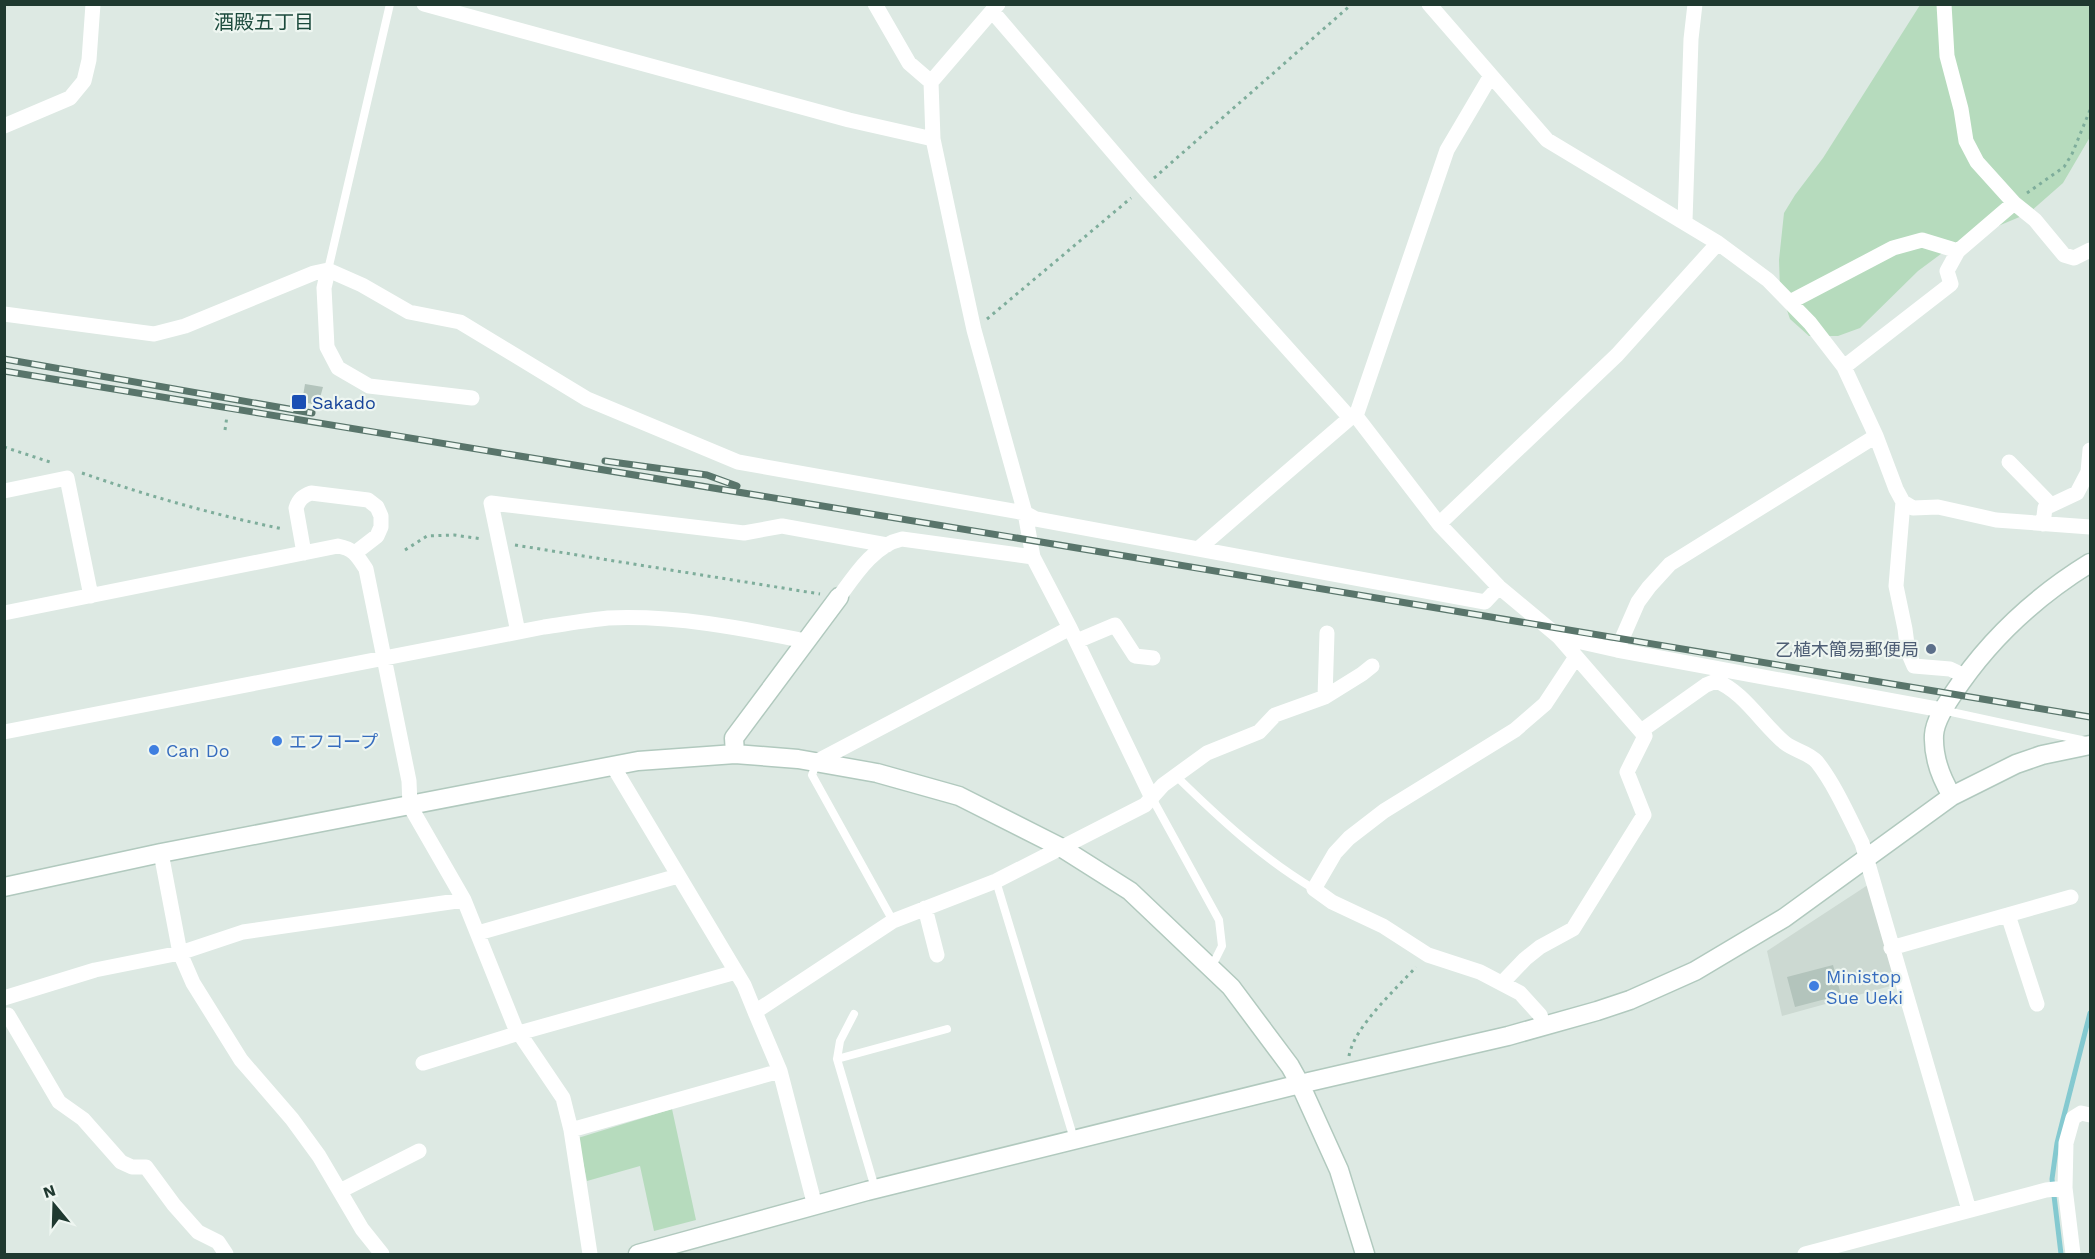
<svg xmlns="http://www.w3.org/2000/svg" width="2095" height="1259" viewBox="0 0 2095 1259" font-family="'Work Sans','Noto Sans JP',sans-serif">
	<rect width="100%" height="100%" fill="#dde9e3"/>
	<path fill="#ccd9d2" d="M1877,879L1905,982L1782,1016L1767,951Z"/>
	<path fill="#b6dbbd" d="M1920,5H2090V137L2063,183L2029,213L1953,245L1918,271L1860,328L1838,336H1809L1790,319L1780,290L1779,260L1784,213L1795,195L1823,158Z
		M672,1109L696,1220L654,1231L640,1166L587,1181L578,1138Z"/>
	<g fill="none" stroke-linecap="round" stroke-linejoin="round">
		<path stroke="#84c9d0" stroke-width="5" d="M2061,1254L2052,1179L2057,1143L2090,1013"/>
	</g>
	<path fill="#b3c4bc" d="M305,384L323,387L318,405L302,402Z
		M1833,965L1841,995L1795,1007L1787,977Z"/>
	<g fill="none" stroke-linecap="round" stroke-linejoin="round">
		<defs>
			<path id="secondary" d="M735,754L734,738L839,597
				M1952,796C1941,778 1933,757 1934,735C1935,721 1945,706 1953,694C1989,639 2035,597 2090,563
				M4,887L161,853L638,761L735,754L798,759L877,773L959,796L1062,848L1130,891L1231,987L1290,1066L1300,1084L1339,1170L1365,1254
				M638,1254L867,1191L1300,1084L1508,1036L1597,1011L1630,1000L1695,971L1784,918L1952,796L2016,764L2042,755L2090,745"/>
		</defs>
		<use href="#secondary" stroke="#b1c9be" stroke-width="21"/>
		<path stroke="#7ead9b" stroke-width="3" stroke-dasharray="3 4.5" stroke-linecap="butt" d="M1154,178L1352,4
			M2027,193L2064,167L2072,154L2090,110
			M987,319L1131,198
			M225,430L227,416
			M4,447L53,463
			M82,473C148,496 215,515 283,529
			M515,545L820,594
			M405,550L427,536L454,535L482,539
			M1349,1056C1354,1027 1395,990 1416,967"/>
		<path stroke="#fff" stroke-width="8" d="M328,270L390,4
			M1942,710L2086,741
			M816,764L812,775L893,921
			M1175,775C1219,818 1262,858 1314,889
			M1152,798L1219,920L1222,946L1211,968
			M996,881L1074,1139
			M854,1014L840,1041L837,1059L875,1188
			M837,1059L947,1029"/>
		<path stroke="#fff" stroke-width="15" d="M424,4L849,120L933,139
			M875,4L909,63L931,82
			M998,4L931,82L933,139L957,252L974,330L1025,513L1033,557L1070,628L1152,798
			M1429,4L1547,140L1718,243L1768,280L1810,323L1844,367L1876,436L1896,489L1903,502L1913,508L1938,507L1996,520L2090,527
			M1944,4L1947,56L1961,109L1966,141L1977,162L2014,203L2035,220L2064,255L2074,258L2090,250
			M992,11L1143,187L1350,418L1356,416
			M4,126L70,98L84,81L89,60L93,4
			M1685,221L1691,39L1695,4
			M328,270L324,288L327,347L338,368L369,386L472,398
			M1790,302L1893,248L1922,240L1958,251
			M4,314L154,334L185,326L314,273L328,270L362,285L409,312L460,322L587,399L738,462L1025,513L1036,519L1485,602L1499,587
			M1844,367L1951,284L1947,271L1958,251L2014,203
			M1356,416L1439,524L1499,587L1559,637L1645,736L1627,772L1644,815L1573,929L1540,947L1525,959L1502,983
			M1356,416L1447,150L1490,77
			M2009,462L2051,505
			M4,491L67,478L91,596
			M1903,502L1896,586L1905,629L1908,652L1914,666L1950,669L1965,676
			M1439,524L1617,355L1718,243
			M2043,524L2045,508L2077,493L2088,472L2090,450
			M1198,549L1350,418
			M304,553L296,508C299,499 303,496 311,493L368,500L377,507L381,516V527L377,536L355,553
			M839,597C855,575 874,545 902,539L1033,557
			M4,613L338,546C354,549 357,555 366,569L409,781L410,806L464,900L515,1027L563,1098L571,1130L590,1254
			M518,632L491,503L744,533L782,526L887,545
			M1559,637L1617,650L1942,710
			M1077,641L1115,625L1135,656L1153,658
			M1617,650L1638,602L1649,587L1670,564L1876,436
			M1325,697L1327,633
			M1641,731L1706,685L1716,681C1743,691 1763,725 1785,743C1795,751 1808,752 1817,762C1835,785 1849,817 1862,843L1969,1210
			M4,732L544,627C565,624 587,620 608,618C675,615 741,628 806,641
			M816,762L1070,628
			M613,766L744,985L755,1012
			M161,853L180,953L193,983L241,1060L292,1119L319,1156L362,1229L382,1254
			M925,908L937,955
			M2008,915L2037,1004
			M478,933L678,876
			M1891,948L2071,897
			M4,998L95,970L180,953L243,932L464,900
			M8,1015L59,1102L83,1119L121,1162L132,1167H146L174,1205L198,1232L218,1242L226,1254
			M1544,1026L1540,1015L1520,993L1480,972L1428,955L1383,926L1332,902L1314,889L1335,853L1349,838L1384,811L1515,730L1545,704L1576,657
			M423,1063L519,1033L736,972
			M780,1071L815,1206
			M571,1130L780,1071L755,1012L893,921L996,881L1145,805L1163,785L1207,753L1259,732L1275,715L1325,697L1362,674L1372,666
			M2065,1188L2073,1254
			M340,1191L419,1151
			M1805,1254L2046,1190L2065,1188L2066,1143L2073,1118L2081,1113L2090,1115"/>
		<use href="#secondary" stroke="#fff" stroke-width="18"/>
		<defs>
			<path id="rail" d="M4,359L312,413
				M4,371L1047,543L2090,717
				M605,461L707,475L737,486"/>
		</defs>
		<use href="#rail" stroke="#59756b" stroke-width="7"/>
		<use href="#rail" stroke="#eef6f1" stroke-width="4.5" stroke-dasharray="14" stroke-linecap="butt"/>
	</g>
	<rect fill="#1a4fb4" stroke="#eef6f1" stroke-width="2" x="291" y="394" width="16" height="16" rx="3"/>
	<circle fill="#5c6f8a" stroke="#eef6f1" stroke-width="2" cx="1931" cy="649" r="6"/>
	<g fill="#3f7fe0" stroke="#eef6f1" stroke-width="2">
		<circle cx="277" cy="741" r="6"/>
		<circle cx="154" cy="750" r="6"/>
		<circle cx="1814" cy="986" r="6"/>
	</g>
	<g text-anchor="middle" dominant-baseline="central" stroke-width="4.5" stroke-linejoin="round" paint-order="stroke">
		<g font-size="18" fill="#164399" stroke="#eef6f1" text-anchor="start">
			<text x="312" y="402">Sakado</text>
		</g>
		<g font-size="18" fill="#4e5e75" stroke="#eef6f1" text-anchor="end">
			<text x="1919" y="649">乙植木簡易郵便局</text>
		</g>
		<g font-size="18" fill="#366cbe" stroke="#eef6f1" text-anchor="start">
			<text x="289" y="741">エフコープ</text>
			<text x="166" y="750">Can Do</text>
			<text x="1826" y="976">Ministop<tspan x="1826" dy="21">Sue Ueki</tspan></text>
		</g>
		<g font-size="20" fill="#1b4a3c" stroke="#eef6f1">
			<text x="264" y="22">酒殿五丁目</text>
		</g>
	</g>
	<rect width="2095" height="1259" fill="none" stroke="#1f3930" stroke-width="12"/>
	<g transform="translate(54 1205) rotate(341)" stroke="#eef6f1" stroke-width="4.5" paint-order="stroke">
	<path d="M0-4.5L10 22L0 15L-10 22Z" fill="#1f3930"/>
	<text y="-9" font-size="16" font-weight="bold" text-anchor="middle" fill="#1f3930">N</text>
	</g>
</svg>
